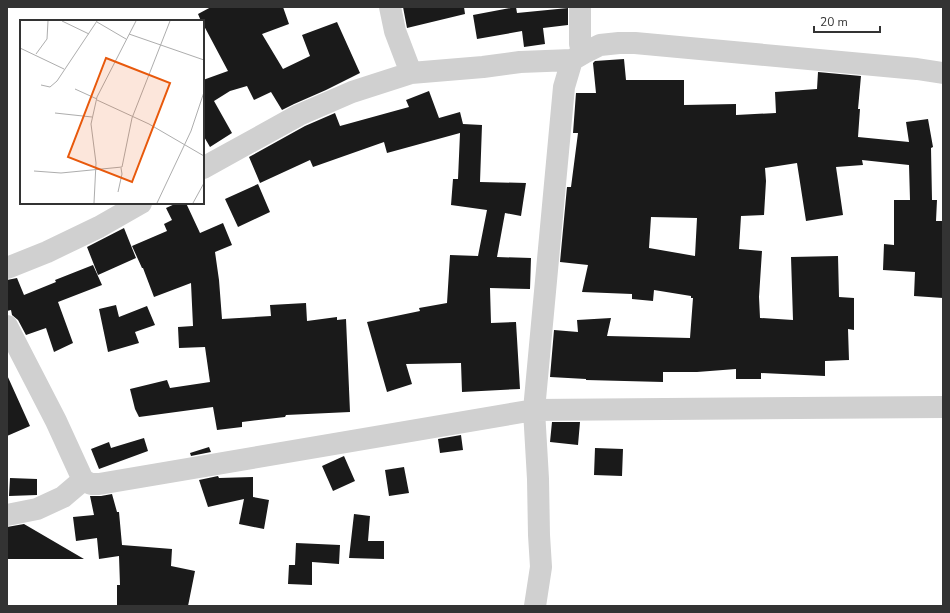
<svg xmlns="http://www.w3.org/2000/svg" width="950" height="613" viewBox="0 0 950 613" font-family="'Nunito Sans',sans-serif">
	<rect width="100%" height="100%" fill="#fff"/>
	<path fill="#1a1a1a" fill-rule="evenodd" d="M211,7H283L289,24L262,34L283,69L310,56L302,35L337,22L360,73L326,90L294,104L282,110L271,92L254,100L247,86L230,91L214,101L232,133L210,147L203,135V80L228,71L203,24V21H201L198,14Z
		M403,7H464L465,14L407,28Z
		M516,7L517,13L568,8V25L543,28L545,44L524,47L522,31L477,39L473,15Z
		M624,59L626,80H684V105L736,104V115L776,113L775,92L817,89L818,72L861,76L858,109H860L858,137L909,142L906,122L928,119L933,147L931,148L932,200H937L936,221H943V298L914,296L915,272L883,270L884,244L894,245V200H910L909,165L862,160L863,165L836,167L843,215L806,221L797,163L765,168L766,181L764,215L741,216L739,249L762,251L759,297L760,318L793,320L791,257L838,256L839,297L854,298V330L848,329L849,360L825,361V376L761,373V379H736V369L697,372H663V382L586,380V379L550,377L554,330L578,332L577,320L611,318L607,336L690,338L693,298H691V296L654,290L653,301L632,299V294L582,292L588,265L560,262L567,187H571L578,133H573L576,93H596L593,63L595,61ZM651,217L697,218L695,256L649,248Z
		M429,91L439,118L460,112L463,124L482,125L480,182L526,183L521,216L505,213L497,257L531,258L530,289L490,288L491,323L516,322L520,389L462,392L461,363L406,364L412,384L387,392L367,322L420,311L419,308L447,303L450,255L478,256L487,210L451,205L453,179H458L460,133L387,153L384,142L313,167L310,160L260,183L249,157L305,126L335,113L340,126L409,107L406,100Z
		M258,184L270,212L238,227L225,199Z
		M177,203H186L200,233L223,223L232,245L215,252L219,280L222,319L271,316L270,305L306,303L307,321L337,317V320L346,319L350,412L286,415L285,417L242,422V427L217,430L213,407L139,417L135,409L130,389L167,380L170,388L210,382L205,347L179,348L178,327L193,326L191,283L154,297L143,268H142L132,246L167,231L164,224L172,220L166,208Z
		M124,228L136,258L98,275L87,247Z
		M93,265L102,285L58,302L73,343L54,352L46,328L26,335L18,320L12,315L11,310L7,311V280L17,278L24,295L56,282L55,280Z
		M116,305L119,317L147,306L155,325L135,332L139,343L108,352L99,309Z
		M7,375L30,426L7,436Z
		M552,422H580L578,445L550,442Z
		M461,435L463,450L440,453L438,439Z
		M144,438L148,451L99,469L91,449L109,442L111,448Z
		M209,447L211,452L191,456L190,453Z
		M595,448L623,449L622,476L594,475Z
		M344,456L355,481L333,491L322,466Z
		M404,467L409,493L389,496L385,470Z
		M218,476L219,478L253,477V497L269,500L264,529L239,524L244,499L208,507L199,480Z
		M10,478L37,479V495L9,496Z
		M112,494L117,512H119L122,545L172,549L171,566L195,571L188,606H117V585H120L119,556L99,559L97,538L76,541L73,517L94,515L90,496H101Z
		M354,514L370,516L368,541H384V559L349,558Z
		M24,524L84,559H7V527Z
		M296,543L340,545L339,564L312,562V585L288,584L289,565H295Z"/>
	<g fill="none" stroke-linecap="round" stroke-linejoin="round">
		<path stroke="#d0d0d0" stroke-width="22" d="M390,7L395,31L411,73
			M580,7V44L584,53
			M203,168L299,115L352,92L411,73L483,67L520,62L572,60L584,53L600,45L619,43H635L917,69L943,73
			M7,268L47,252L99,227L141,203
			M7,326L56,421L83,480L91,484H99L534,410L943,407
			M7,515L37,509L63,497L83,480
			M535,606L541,567L539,535L538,479L534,410L564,87L572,60"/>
	</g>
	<g transform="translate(20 20)">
		<rect width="184" height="184" fill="#fff"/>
		<path fill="none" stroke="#adadad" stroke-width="1" d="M42,1L69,14M77,2L106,19M109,14L184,40M0,28L44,49M16,34L27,19L28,1M21,65L30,67L37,61L77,1M55,69L77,79M77,80L129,104L184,136M35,93L72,97M14,151L41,153L102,147L112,98L150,1M98,172L102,154L101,148M74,183L76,143L71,104L77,77L116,1M137,183L171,111L184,72M173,183L184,163"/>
		<path fill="#e8590c" fill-opacity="0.15" stroke="#e8590c" stroke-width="2" d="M86,38L150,63L112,162L48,137Z"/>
		<rect width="184" height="184" fill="none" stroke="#333" stroke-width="2"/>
	</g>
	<rect width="950" height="613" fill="none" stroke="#333333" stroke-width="16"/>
	<path d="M814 26v6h66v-6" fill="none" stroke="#333333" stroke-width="2"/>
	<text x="820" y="26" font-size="12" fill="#333333" stroke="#ffffff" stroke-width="3" paint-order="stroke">20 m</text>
</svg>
